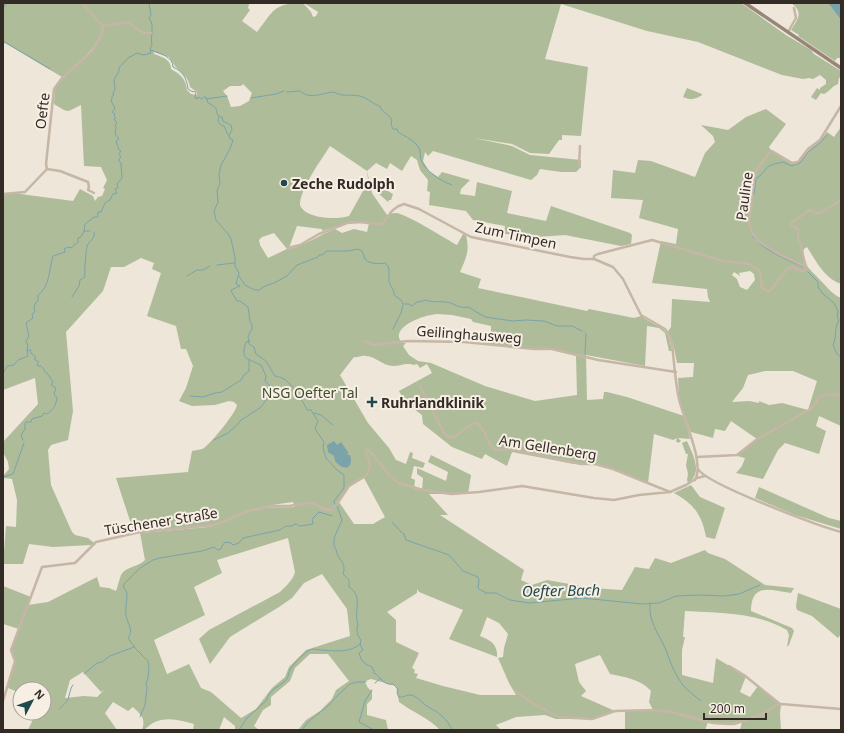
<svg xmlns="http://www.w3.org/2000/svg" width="844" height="733" viewBox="0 0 844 733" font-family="'Noto Sans',sans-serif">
	<rect width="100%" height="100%" fill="#eee6d9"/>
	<path fill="#aebc9a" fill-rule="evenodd" d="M3,3H247L249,4L248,8L250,10L242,21L257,32C274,10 274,3 303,3L311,12L313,17L316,16L318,12L304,3H741L786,35L811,50L814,54L841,71V77L839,78L838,84C832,86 830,91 824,94L821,93L816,100L811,97L817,88L820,90V88L826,84V80L820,75L813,79L809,78L803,79L782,75L698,42L647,31L561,4L545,59L588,67L581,136L562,135V140H559L549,154L530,153L512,144L474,138L512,146L530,155L581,160V167L576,172H561L540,169L537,175L531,180L433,151L428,156L425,152L423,161L429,171L438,177L442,172L470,180L461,189L460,194L475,196L477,182L512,191L507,213L546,221L551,206L630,233L632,235L631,244L621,246L565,235L537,237L526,235L504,234L505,226L473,220L466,211L429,205L430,192L427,191L428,180L420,170L417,160L411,156L402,171L390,163L387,169L376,163L367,171L372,193L387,215C389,214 392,213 396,213C405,213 446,239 457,245L463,234L466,235C470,251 466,258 460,272L481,279L478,288L587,311L589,309L634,318L641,316C660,330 668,324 672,351H669L665,333L659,328L647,326L645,366L586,355L587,400L603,399L604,392H607L627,397L684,416L679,397L678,378L693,377L694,363H677L673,343L668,331L671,327L672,299L710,302L708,297L707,289L652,283L661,241L676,244L678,229L639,218L643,200L611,198L613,170L635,173L638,160L651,161L695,177L705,153L715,142L713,136L701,125L728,130L746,117L766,109L786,124L769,147L771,150L792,164C801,164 803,156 809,150C815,144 822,140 827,132L834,137L841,127V284C824,278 816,261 807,247L804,249C799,263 813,272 821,281C828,288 832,294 841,298V426L819,416L816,426L826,431L819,454L785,443L778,450L763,479L736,473L742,466L745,458L737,456L757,439L731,421L725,431L715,429L713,438L691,432L685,417L690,439L678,438L681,441L678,443L676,441L677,438L673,440L654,434L648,483L614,469L593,463L583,465L569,463L512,452L507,466L485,454L482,459L452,447L423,424L422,415L406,403L399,391L432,373L427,364L420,368L417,364L414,365C406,362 401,366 393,366C383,366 375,356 366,356C361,355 358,358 354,357L340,375L368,423L389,448L396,460L406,464L410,452L413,453L412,458L425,463L423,468L414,466L411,478L415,480L414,489L422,490L423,478L417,474V468L446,481L448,472L428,462L431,455L471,475L468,494H429L448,515H440L524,570L521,580L532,585L547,580L592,588L622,590L635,567L649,569L655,558L671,563L705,550L708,553L725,559L765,585L794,588L791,593C771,590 751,582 751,611L792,628L794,631L789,645L787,647L789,635L787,630C756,612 720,613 685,611L683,637H685L682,650V675L713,683L716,658L746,676L740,692L750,697L758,686L781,704L780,714L781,730H740L742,721L728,724L708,722L705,730H625V711L653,710L649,702L651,691C641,679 624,677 610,674L600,655L575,664L579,682L586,691L581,696L615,711L594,719H556L545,715L516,717L496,725L501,730H440C429,718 412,712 399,702L396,686L371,679L368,680L365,682L368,688L372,691V699L367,704V715L386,720L388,730H298L306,720L320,711L332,699L336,690L349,681L328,654H310L295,668L290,681L271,697V705L263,710L254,726L259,730H235V726L224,717L219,730H193L194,724C180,720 166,716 153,723C149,725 147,729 142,730C146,718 141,715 133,707L128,711L113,702L105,713L117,730H28L36,713H44V689H20V693L8,688L15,662L12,650L13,645L19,629L3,624V586L31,597L28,605L48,602L97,577L100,587L109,588L116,591C118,586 119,580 121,575C126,566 139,567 145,560L140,533L208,527C225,524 240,514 257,509C270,506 282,508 295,507L293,502L272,505L246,511L215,525L134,533L116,478L188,472L192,451C195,450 201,450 204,448C211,443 236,413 237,405L234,402L229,401L215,405L192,406L179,401L186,388L193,366L186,349H181L176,326L147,316L161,273L152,269L154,263L141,258L124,267H111L103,291L66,332L73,411L68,440L51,445L48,450L51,485L72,532L75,535L88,538L94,543L91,545L53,547L29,544L23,564H3L6,526L16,527L17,500L12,479L4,478V475L9,469L8,462L3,452V442L38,404L35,378L3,390V195L13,193L73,201L80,189L93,196L95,201L98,197L102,196L105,189L103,188L107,180L101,167L84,166L81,105C66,112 70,114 54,104L55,89L58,84C72,67 92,57 101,37L100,36C91,54 76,64 62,77L5,43L3,45ZM154,52L169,57C171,60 173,63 175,66C181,73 189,77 190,87L197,92V95L191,94L187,90C186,79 180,74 171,69C171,59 162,57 154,54ZM243,84L252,93L249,101L240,106L231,107L227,96L223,91L230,86H241ZM330,146L367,171L368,180L367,184L349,216C337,220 305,219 300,205C300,189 321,160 330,146ZM359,221L369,223L367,232L354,229L342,233L335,229C319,235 306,245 289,249V248L297,226L322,229V231L350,222ZM274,233L287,249L268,258L260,245L259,240L262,237ZM750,271L754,274L755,280L747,290L740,287L737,279L732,275L734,272L740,276L739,273ZM437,314L452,315L471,319L473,322L491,326V341L482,342L480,344L531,349H547L576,356L577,395L535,401L485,386L431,363L418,361L409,355L403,346L406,343H402C400,340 398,337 399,334C403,322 426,315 437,314ZM765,371H793L817,381L808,410L782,403L769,405L759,401V403L749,401L732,402L743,388L748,375ZM364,478L385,517L373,524H354L339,502C347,486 350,486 364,478ZM288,538L295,572C293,580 286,586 280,592L209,630L199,639L210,664L230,637L279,607L292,598L304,583L322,574L347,609L350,636L306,650L289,667L285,677L272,688L256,709L241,718L211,692L201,688L189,664L167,674L154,640L205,615L194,587L222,573L217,560ZM417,589L419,592L463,610L449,639L497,657C498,644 490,640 480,636L487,617L499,623L508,634L504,648L503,657L498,658L509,683L516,695H480L443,686L416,678L418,674L414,673L415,670L412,668L419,653L396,642V620L387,612L417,593ZM83,672L101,692L104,690L97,697L84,696L65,698L70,680Z
		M791,3H828L841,20V58H837L835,61L798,36L799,35L791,30C798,19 804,12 791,3Z
		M687,88L702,94V95C695,100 690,100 683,97Z
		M381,187L393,194L391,200H389L388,202L378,193Z
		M687,441C692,453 704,473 688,483L687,480L688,474L686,465L688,454H686L682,443Z
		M691,485L700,497L725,508L715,539L706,537C702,515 694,504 674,493Z
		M759,487L829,518L841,521V529L795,515L755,498Z
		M798,593L841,609V634L838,638L812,616L797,610L796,606Z"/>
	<path fill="#7aa4a9" d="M828,3H841V20Z
		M334,441L337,445L341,442L348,452V455H350C354,467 345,472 337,463C334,461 335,457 333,455C331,454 329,453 328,452L327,445Z"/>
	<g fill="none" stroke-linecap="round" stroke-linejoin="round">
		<path stroke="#7aa4a9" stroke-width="1" d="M3,9L6,3
			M3,41L50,69
			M151,50C160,54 173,56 173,67C183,71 187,79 188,89L191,91L196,92L195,98L197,99L198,97L202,99L204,97H206L208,103C214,106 217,107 217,114L220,117H222L223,121L231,125L232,130L229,135L230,139L233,140L230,149L221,165L219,174L220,184L217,190L218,202L214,211L216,220L229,235L231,239L235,257V266L239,273L236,284L240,286L231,290V291L237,301H240L248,307L250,321L252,325V329L248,336L249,344L254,347L256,354L266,361L275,376C278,377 281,377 284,379C291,383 304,402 307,410H311L318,421L315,429L324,442L323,448L326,458L337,470L344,475V488L334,501L335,505
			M287,92L300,91C310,100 322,93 334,92C344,98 352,93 363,97C369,99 374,105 380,106L381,109L392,119L391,125L393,129H397L398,132C404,136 412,139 417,145C422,150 419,157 422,162C428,173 441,181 452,185
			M251,98L276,94L284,91
			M206,99L227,96
			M219,116L218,121L221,125L224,126L228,135
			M754,194L756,178C762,176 764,170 769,166C773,164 778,163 783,162L792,166L800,163L808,152L819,144L827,135
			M84,231H90
			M752,236C765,251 785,259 803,267
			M217,265L234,263
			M808,272L818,282V287L823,294L834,303L838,311L837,317L839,320C834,328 837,337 833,345L837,354L841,357
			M187,276L197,270H203L210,266
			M239,276L245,285L255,290H259L265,286L274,283L287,276L297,265L318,257L319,255H322L327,251H349L357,249L362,251C363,253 364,258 366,260C370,264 380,264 385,263L388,266L389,269V282L394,292V295L401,300L403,304H409L412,306L417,302L427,300C432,303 439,301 446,302C454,303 459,309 468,307L485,317L513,321L526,320L544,321L557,326H572L582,331
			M72,297L79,286L80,280L85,277C84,273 86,251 87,246C89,241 96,238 94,232
			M393,329L401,313L403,305
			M585,333L586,334L585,354
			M3,374L7,366L14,365L18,360L28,356L27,350
			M190,396L203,397L215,393L222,392L241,380L244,375L249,371V360
			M314,413L321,415L333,425
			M23,440L21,435L25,429V423L27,422H31L32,419L42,416L44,413L46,414C53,411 56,405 57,398L54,394L56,388L51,385L53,382L47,373L44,371V369L41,366H38L37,364L39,362L34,359L36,357L31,353L30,349L28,351L27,350L28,346L26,341L29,336L26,323L33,318L32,315L35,311L34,307L36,302L38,301V295C50,287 49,269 53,256L65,252L64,249L68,247L71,248L78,242V238L81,237L84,231L85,224L94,217H98V212H101L105,203L110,200L113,194L117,193L115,189L118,188L117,184L122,178L121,163L119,161V159L121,157L119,154L121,151L119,150L116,141L119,139L116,135L115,134L116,127L115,125L117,123L114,119L116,118L114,116L115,114L112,112L115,109L114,106L111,101L112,98V96L114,95L113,93L115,89L114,80L119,71V68L128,58L137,53L144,55L151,53L150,48L152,46C150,36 155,26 149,18L151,15L149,3
			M214,440L228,433L237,425L240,421L261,407L270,395L268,392L270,386L265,381L266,376L261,365C247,358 240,360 246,342L250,341
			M3,477L13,474L24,443
			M337,506L342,520L334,538V546C337,550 336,552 338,556C342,562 346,566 343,574L349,580V587C364,596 353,611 358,624C356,629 357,636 361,640L360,645L363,650L359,653C361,661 364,664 372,667L373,670H374V673C381,677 384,686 393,684L398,689L397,693L399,697C404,698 408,693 414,696C420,699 424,705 430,708C440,713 447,719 452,730
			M392,522L401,532L404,534L406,540L449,555L463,571L478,577L479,581L478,588L482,591H484L485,593H496L510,600L529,603L582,598L642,604L659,603L676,596L700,595L724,596L739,594L760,585
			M650,603C648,622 659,634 666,650C670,662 675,674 682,684C687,690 695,696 701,701
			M84,674L97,663L102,662L110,656L134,647
			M375,683L381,678
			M372,690L365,701L359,722L374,730
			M59,709C61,707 65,704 67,701C70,696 69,690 73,685
			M140,717L145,705L147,688L146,684L148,678L149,666L148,661L136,649L128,638C134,630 128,625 126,616C125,609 127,600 127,593L123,586L124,584L140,568L153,560L160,558L202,551L214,547L218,550L221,549L222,546L225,542L231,543L233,545L239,543L243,538L280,530L286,526H292L295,524C297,524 298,525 300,526C302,526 312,524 313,524L312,519L319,512L332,516
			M239,730L247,718L267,700C268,690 279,687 285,681C289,677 288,674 290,670C292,665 305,652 310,650C315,648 317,650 322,650C334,651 351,653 360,644
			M302,730L308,722L329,705L338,695L350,684L358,682H366"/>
		<path stroke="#20494f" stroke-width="1" stroke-dasharray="5 4" stroke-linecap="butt" d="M839,3L841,5"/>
		<path stroke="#c5b6a6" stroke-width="2.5" d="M103,26L128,22C136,27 140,35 151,33
			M788,32L796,18L794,8
			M579,165L580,146
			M47,169L46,164L54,89L62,78L92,51L102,34L103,29L101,24L82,3
			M47,169L60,171L88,182L89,187L88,190L94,193
			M3,194L25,192L47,169
			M288,248L300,245L319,234L347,223L359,222L376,224H382C389,216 392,207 404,204L419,209L471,237L570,257L584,259H594
			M594,259L613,267L623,279L641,315L665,329L669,335L672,343C674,361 675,381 679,399C683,418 705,463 695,480
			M594,259V256L598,254L652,240L723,261L749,264L760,271L762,288L768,291L771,290L788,268L791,267L802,271L806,270V267
			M806,266C804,261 803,256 802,250C801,241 797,242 798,230L795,227L791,225V223L810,210L816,213H820L841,200
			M806,267L777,253L758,241L754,236L750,227L749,223L755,172L769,153L772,151L792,163L798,162L808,149L820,140L841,106
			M364,341L373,345L408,341L464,342L534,349H550
			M553,349L598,360L676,372
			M420,386L444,433L448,437C459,439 465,424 476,423C487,428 485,444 496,450L510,449L570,462L582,464H595L613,469L670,492
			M697,457L737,455L756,440L812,408L819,398L825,395H841
			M698,469C706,484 819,526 841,532
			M729,666L744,675L780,704
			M515,691L536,705L559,717L592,719L615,711L656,710L671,712L713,723L728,724H734L763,714L776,705L781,704L841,709
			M3,701L15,661L11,650L42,567L75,563L96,542L140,532L215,525L246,512L270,506H289L308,503L315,504L324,509L331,510L337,504L349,486L367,475L370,466L366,451L367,450L370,451L391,477L399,483L423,490L451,494L479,492L522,486L594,498L614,500L639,495L670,492L686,485L697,478L705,476"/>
		<path stroke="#988678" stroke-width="3.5" d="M745,3L841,68"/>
	</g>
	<g fill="#20494f" stroke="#f7efe4" stroke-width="1.5">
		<circle cx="284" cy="183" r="4"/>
		<path d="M370 396h4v4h4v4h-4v4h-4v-4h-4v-4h4z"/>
	</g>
	<g text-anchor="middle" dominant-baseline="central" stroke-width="4" stroke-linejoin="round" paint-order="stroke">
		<g font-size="14" fill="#322b26" stroke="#f7efe4">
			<text transform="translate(42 111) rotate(-83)">Oefte</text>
			<text transform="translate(744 196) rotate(-82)">Pauline</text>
			<text transform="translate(516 235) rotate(12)">Zum Timpen</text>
			<text transform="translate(469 334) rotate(4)">Geilinghausweg</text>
			<text transform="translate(548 447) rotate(9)">Am Gellenberg</text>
			<text transform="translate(161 521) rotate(-9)">Tüschener Straße</text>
		</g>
		<g font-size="14" font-weight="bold" fill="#322b26" stroke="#f7efe4" text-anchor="start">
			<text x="292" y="183">Zeche Rudolph</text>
			<text x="381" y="402">Ruhrlandklinik</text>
		</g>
		<g font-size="14" fill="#3f4e2c" stroke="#f7efe4">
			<text x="310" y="392">NSG Oefter Tal</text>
		</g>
		<g font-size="15" font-style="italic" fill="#20494f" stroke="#f7efe4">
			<text transform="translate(561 590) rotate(-1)">Oefter Bach</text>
		</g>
	</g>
	<rect width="844" height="733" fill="none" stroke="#322b26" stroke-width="8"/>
	<g transform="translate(32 701) rotate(49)"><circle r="19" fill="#f7efe4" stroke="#a8a198"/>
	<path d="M0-3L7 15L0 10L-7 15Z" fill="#20494f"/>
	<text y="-6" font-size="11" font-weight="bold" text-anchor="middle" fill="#322b26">N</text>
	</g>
	<path d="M704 713v6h62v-6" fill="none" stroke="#322b26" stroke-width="2"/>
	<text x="710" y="713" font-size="12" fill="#322b26" stroke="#f7efe4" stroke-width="3" paint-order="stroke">200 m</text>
</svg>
